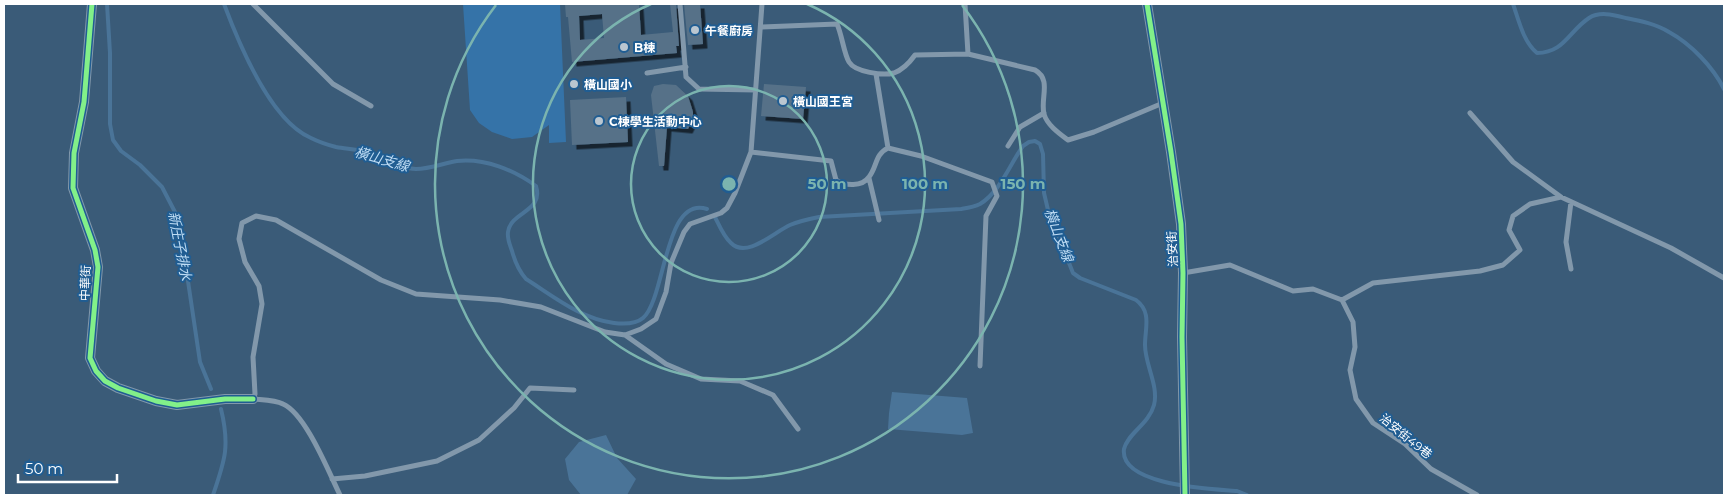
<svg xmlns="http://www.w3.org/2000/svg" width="1728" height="499" viewBox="0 0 1728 499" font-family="Montserrat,'Noto Sans TC',sans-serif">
	<defs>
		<filter id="shadow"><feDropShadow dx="4.5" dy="4.5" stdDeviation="0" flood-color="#0009"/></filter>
	</defs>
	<rect width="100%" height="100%" fill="#3a5b78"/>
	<path fill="#3573a8" d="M463,4H560L566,142L549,143V125L532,137L512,139L492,132L479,123L470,110Z"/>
	<path fill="#4a7498" d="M892,392L967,398L973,433L962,435L888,429L889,413Z
		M606,435L617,458L636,479L627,495H581L569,480L565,459L579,442Z"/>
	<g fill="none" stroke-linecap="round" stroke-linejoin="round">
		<path stroke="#4a7498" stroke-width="4" d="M107,4L110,53V124L113,140L121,151L140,165L162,187L176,214L185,261L200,362L211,389
			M224,4C239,44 271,121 311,138C319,142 328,145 336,147C346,149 356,149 366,152C382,156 399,169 416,169C430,169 444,163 457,161C485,158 514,170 536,186C544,212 511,211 508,232C507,239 510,245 512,251C515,262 519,271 526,279C553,296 581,319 614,323C623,324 636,324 643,318C666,298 664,195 707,209
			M1513,4C1519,21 1523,41 1537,53C1564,53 1569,31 1589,18C1600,11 1614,15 1626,18C1641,21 1656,24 1669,32C1691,44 1713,67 1724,89
			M715,217C719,225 724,237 731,243C747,259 774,232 790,225C799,221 809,219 819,217L961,209C967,208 974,207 980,204C1000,192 1010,164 1023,146L1029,142L1035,141L1040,144L1043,154L1044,193L1048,210L1073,273L1080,278L1136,300C1152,312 1145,328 1145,345C1145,365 1159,386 1154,405C1149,424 1127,434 1124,449C1119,486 1214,489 1237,491L1247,495
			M213,495C225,460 230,446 221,409"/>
	</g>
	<path fill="#567188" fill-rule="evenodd" filter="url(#shadow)" d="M565,4H639L641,35L673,32L670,4H676L679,46H676L677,53L572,62L568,17H566ZM602,14L604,38L580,40L579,16Z
		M684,4H700L703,44L688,45Z
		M663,84L676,85L688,96L693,112V119L688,129L667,127L664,166H659L651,95L654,86Z
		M764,84L806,87L803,119L761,116Z
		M626,97L628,142L572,145L570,100Z"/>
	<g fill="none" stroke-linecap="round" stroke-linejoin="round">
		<path stroke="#8298ab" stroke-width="5" d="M253,4L333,84L371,106
			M680,4L686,77L699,89L756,90
			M965,4L968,54
			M761,27L837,24C842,35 844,54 849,62C855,72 883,76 894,73C902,70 910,62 915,55L968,54L1035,70C1052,80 1040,98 1044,114C1047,125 1060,134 1068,140L1094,132L1163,103
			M647,73L686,67
			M1470,113L1513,162L1561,197L1671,248L1724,278
			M1008,146L1020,127L1044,113
			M888,148L921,156L992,182L997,196L986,216L980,366
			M751,152L831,161L836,180C845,186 862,187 869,177C877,167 875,154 888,148L876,74
			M869,178L879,220
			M1571,269L1566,242L1571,202
			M1183,273L1230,265L1293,291L1313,289L1342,300L1353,322L1355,347L1350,370L1356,399L1373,423L1405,444L1431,469L1477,495
			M1342,300L1373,283L1480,271L1503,265L1520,250L1509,230L1513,216L1530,204L1561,197
			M625,335L666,364L701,379L740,381L773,395L798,429
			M332,479L365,476L437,461L479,440L514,408L530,388L574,390
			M340,495C329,473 306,414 283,404C275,400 262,400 253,399L255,394L253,357L262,304L259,286L245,262L239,239L242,223L256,216L276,220L381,280L416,294L500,300L541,307L605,332L625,335L641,329L656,319L666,292L671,263L684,232L690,224L721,213L727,208L735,193L751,152L762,4"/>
		<path stroke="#8298ab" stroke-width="10" d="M92,4L84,102L74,153L73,188L95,250L98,267L90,358L96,371L105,381L118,388L156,401L177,405L225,399H253
			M1147,4L1171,152L1181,224L1183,273L1182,337L1185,495"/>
		<defs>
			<path id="cycleway" d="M92,4L84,102L74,153L73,188L95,250L98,267L90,358L96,371L105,381L118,388L156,401L177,405L225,399H253
				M1147,4L1171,152L1181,224L1183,273L1182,337L1185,495"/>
		</defs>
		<use href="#cycleway" stroke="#205d92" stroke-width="8"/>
		<use href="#cycleway" stroke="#82f089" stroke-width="5"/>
	</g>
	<g fill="none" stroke="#7bb4af" stroke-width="2.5">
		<circle cx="729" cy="184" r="98"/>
		<path d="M807 4A196 196 0 1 1 651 4"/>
		<path d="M962 5A294 294 0 1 1 496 5"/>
	</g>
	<g fill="#bac6d0" stroke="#205d92" stroke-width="2">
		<circle cx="695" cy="30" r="5"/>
		<circle cx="624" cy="47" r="5"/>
		<circle cx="574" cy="84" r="5"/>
		<circle cx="783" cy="101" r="5"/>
		<circle cx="599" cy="121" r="5"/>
	</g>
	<g text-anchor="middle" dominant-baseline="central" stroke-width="4" stroke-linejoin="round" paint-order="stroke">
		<g font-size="12" font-weight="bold" fill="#fff" stroke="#205d92" text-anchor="start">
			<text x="705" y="30">午餐廚房</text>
			<text x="634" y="47">B棟</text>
			<text x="584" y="84">橫山國小</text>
			<text x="793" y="101">橫山國王宮</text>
			<text x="609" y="121">C棟學生活動中心</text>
		</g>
		<g font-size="12" fill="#fff" stroke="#205d92">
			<text transform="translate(1172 249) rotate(-93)">治安街</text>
			<text transform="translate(85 283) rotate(-88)">中華街</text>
			<text transform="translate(1406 436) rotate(39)">治安街49巷</text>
		</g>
		<g font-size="14" font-style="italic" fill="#bedcf4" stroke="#205d92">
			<text transform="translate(382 159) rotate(16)">橫山支線</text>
			<text transform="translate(1059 235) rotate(69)">橫山支線</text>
			<text transform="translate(180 246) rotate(79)">新庄子排水</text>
		</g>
	</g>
	<circle cx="729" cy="184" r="8" fill="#7bb4af" stroke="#205d92" stroke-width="2.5"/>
	<g font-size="15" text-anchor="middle" font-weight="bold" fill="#7bb4af" stroke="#205d92" stroke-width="4" stroke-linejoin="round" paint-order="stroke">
		<text x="827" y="189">50 m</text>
		<text x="925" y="189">100 m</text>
		<text x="1023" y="189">150 m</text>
	</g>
	<rect width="1728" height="499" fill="none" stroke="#ffffff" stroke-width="10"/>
	<path d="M18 474v8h99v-8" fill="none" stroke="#ffffff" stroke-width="2.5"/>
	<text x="25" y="474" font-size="15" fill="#ffffff" stroke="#205d92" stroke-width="4" paint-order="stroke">50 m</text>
</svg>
